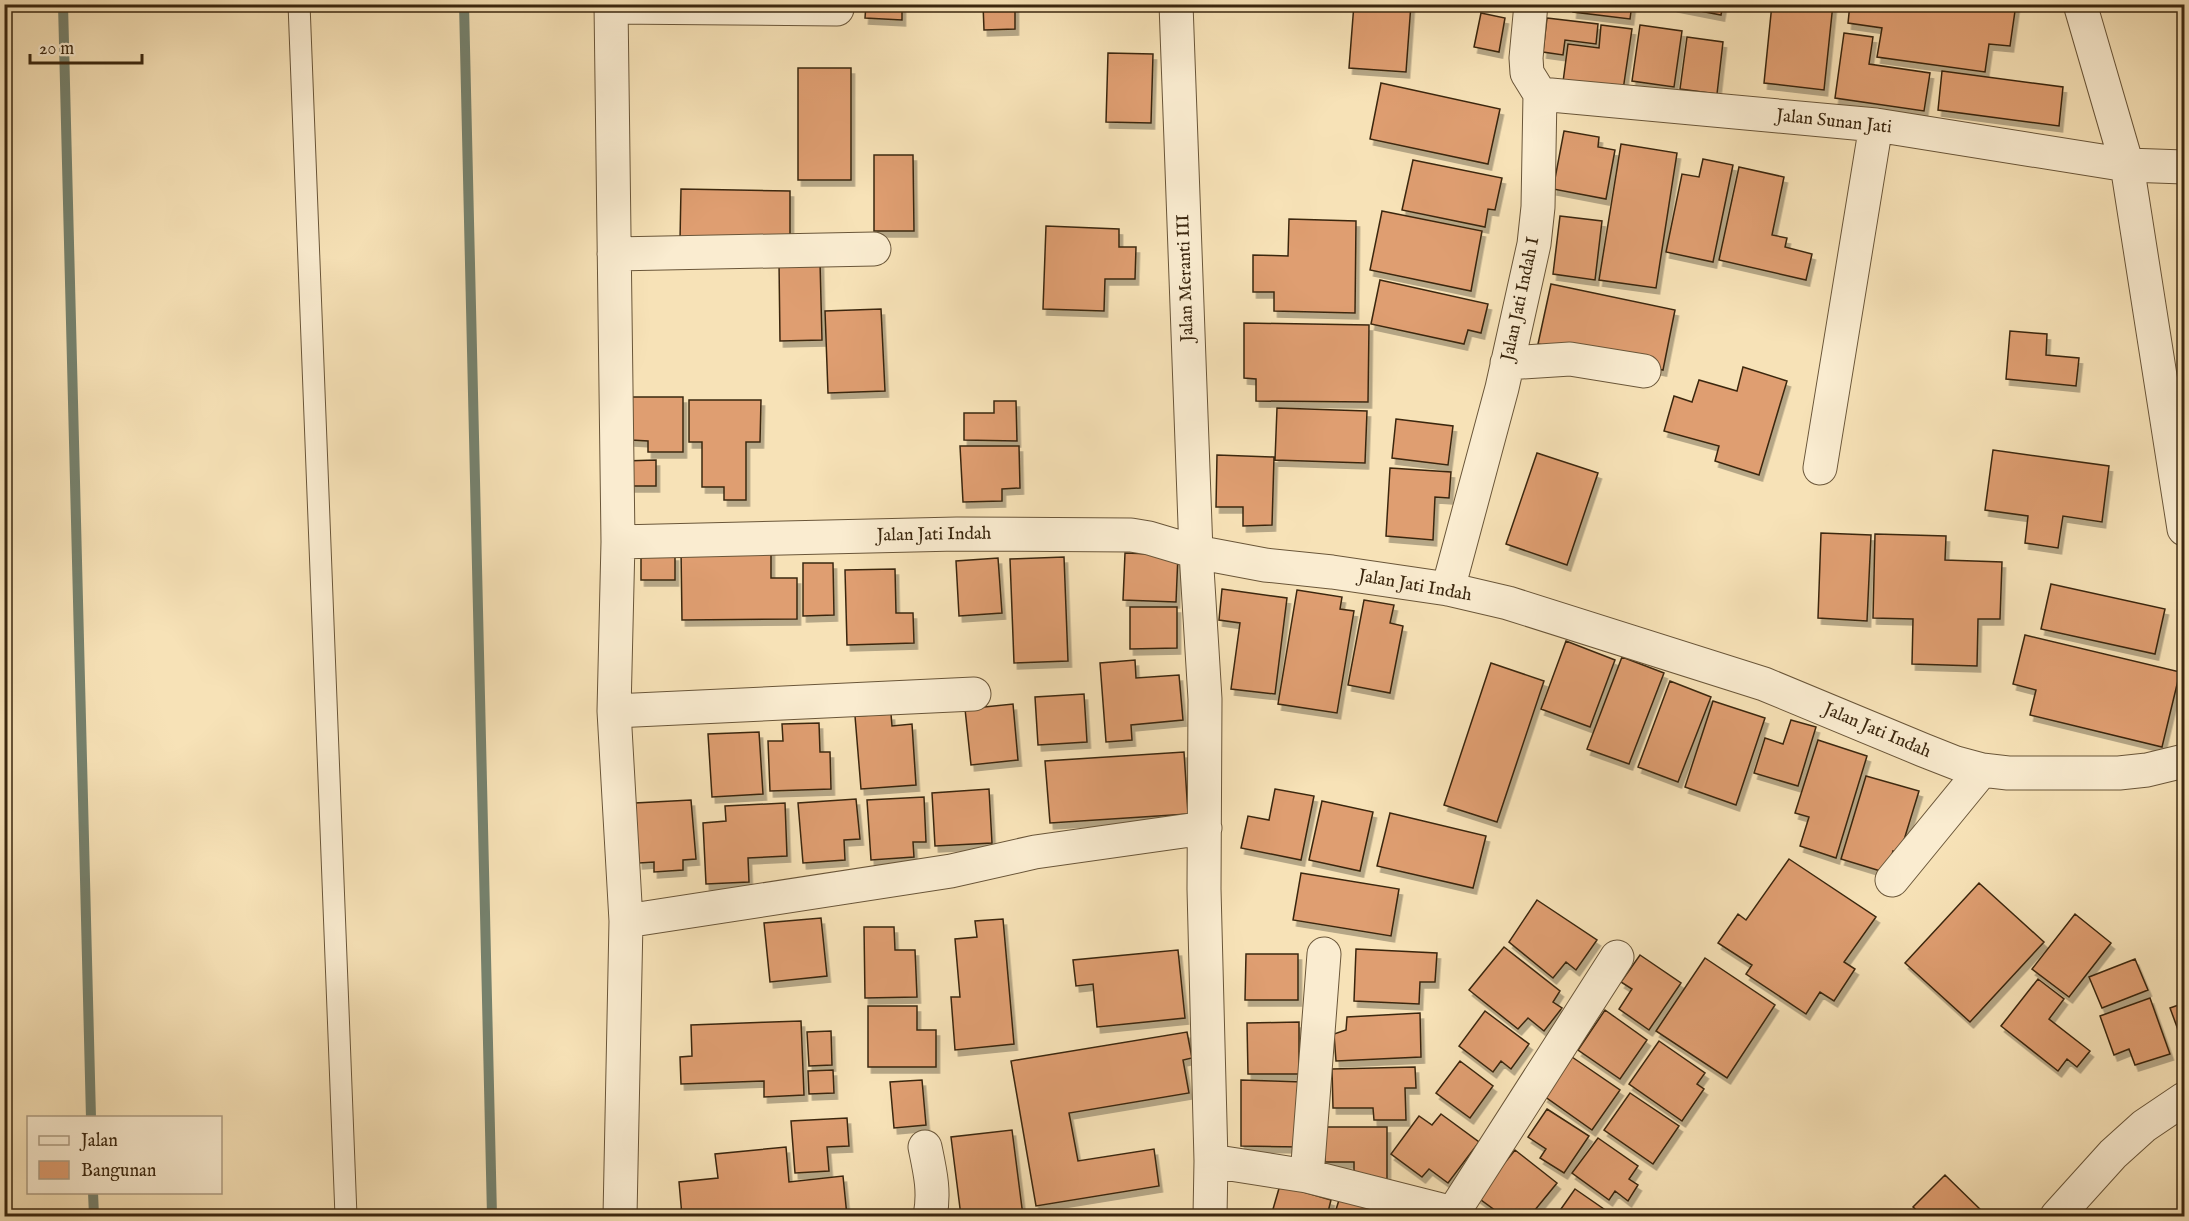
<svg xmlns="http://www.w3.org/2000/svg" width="2189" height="1221" viewBox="0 0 2189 1221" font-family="'IM FELL English',serif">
	<defs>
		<filter id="shadow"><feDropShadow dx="3.5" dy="6" stdDeviation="0" flood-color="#0004"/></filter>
	</defs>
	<rect width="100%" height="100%" fill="#f7e2b7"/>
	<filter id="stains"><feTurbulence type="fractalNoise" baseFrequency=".00333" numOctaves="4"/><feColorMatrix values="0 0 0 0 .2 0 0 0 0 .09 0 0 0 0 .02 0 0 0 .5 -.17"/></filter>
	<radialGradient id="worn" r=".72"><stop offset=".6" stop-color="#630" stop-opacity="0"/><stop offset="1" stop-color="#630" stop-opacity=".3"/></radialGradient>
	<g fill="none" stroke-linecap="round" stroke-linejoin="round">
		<path stroke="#76826e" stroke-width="10" d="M63,4L91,1118
			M464,4L492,1216
			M93,1192L94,1216"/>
	</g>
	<path fill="#df9e71" stroke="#3b270f" stroke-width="1.5" filter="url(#shadow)" d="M866,4H902V20L865,18Z
		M983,4H1015V29L984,30Z
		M1354,4H1411L1406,72L1349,68Z
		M1574,4H1632L1630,19L1573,12Z
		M1674,4H1723L1721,15L1674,6Z
		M1772,4H1833L1824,90L1764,83Z
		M1850,4H2016L2010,46L1989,44L1985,72L1877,57L1882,28L1848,23Z
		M1481,13L1505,18L1499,52L1474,47Z
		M1547,18L1598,24L1596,44L1565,40L1563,55L1543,52Z
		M1601,25L1632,29L1623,90L1563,82L1568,44L1599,48Z
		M1640,25L1682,31L1674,87L1632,81Z
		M1844,33L1873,37L1869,64L1930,73L1924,111L1835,98Z
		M1687,37L1723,42L1717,94L1680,89Z
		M1108,53L1153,54L1151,123L1106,122Z
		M798,68H851V180H798Z
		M1942,71L2063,87L2059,126L1938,110Z
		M1381,83L1500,109L1488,164L1370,139Z
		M1564,131L1599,137L1598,147L1615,150L1606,199L1553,189Z
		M1621,144L1677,153L1656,288L1599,280Z
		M874,155H913L914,231H874Z
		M1703,159L1733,165L1713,262L1666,252L1682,174L1699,177Z
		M1413,160L1502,178L1495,210L1488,209L1485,227L1402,210Z
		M1739,167L1784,177L1772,235L1787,238L1785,247L1812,254L1806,280L1719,260Z
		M681,189L790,191V242L680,240Z
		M1382,211L1482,231L1471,291L1370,270Z
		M1560,216L1602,221L1595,280L1553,274Z
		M1289,219L1356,221L1355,313L1274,311V292H1253V255L1288,256Z
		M1046,226L1119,229V247H1136L1135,279H1105L1104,311L1043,309Z
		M779,262H820L822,340L780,341Z
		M1380,280L1488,304L1481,333L1468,330L1464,344L1371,324Z
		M1551,284L1675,310L1663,370L1538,344Z
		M881,309L885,391L828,393L825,311Z
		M1244,323L1369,325L1368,402L1256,401V379L1244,378Z
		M2010,331L2047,334L2046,355L2079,358L2076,386L2006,379Z
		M1743,367L1787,381L1759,475L1715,461L1719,446L1664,431L1674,396L1692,402L1699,380L1737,391Z
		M631,397H683V452H648V441L631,440Z
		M689,400H761L760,442H746V500H724V487H702V442H689Z
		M994,401H1016L1017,441L964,440V413H994Z
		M1277,408L1367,411L1365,463L1275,460Z
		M1396,419L1453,426L1448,465L1392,458Z
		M960,446H1019L1020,488L1002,489V501L963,502Z
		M1993,450L2109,466L2102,522L2063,516L2058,548L2025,543L2028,516L1985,510Z
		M1537,453L1598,473L1567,565L1506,544Z
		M1217,455L1274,457L1272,525L1243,526V507H1216Z
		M656,460V486H624L623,461Z
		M1390,468L1451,472L1449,498L1435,497L1433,540L1386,536Z
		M1821,533L1871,535L1867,621L1818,618Z
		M1875,534L1946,536L1945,560L2002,562L2000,619H1978L1977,666L1912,664L1913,619L1873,618Z
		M771,549V578H797V619L682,620L681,550Z
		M1125,553L1178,555L1176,602L1123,600Z
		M641,555H675V580H641Z
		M1064,557L1068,661L1014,663L1010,559Z
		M998,558L1002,613L959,616L956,561Z
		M803,563H833L834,615L803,616Z
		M895,569L896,613H913L914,643L847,645L845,570Z
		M2051,584L2165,609L2155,654L2041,629Z
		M1222,589L1287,598L1275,694L1231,689L1240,623L1219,620Z
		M1297,590L1342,597L1340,609L1354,611L1337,713L1278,704Z
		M1364,600L1394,605L1390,623L1403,626L1390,693L1348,685Z
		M1130,607H1177V648L1130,649Z
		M2025,635L2180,672L2162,747L2030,715L2036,690L2013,684Z
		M1566,641L1615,660L1590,727L1541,709Z
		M1622,657L1664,673L1629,764L1587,749Z
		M1135,660L1136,678L1179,675L1183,720L1131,725L1132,740L1106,742L1100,663Z
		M1491,663L1544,681L1497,822L1444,805Z
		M1670,681L1711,697L1678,782L1638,767Z
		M1084,694L1087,742L1038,745L1035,697Z
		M1713,701L1765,718L1736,805L1685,787Z
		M1013,704L1018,760L971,765L965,709Z
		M891,714L892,726L912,724L916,785L861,789L855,716Z
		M1791,720L1816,727L1798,786L1754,773L1765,738L1783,744Z
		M819,723L820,752H830L831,789L770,791L768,741H783L782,724Z
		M759,732L763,794L712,797L708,734Z
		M1818,740L1867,756L1836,858L1800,846L1809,817L1795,813Z
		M1184,752L1188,814L1050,823L1045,761Z
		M1866,776L1919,791L1900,853L1893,851L1887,873L1841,859Z
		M989,789L992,843L935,846L932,793Z
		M1275,789L1314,796L1301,860L1241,848L1248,816L1269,820Z
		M924,797L926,842H913L914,857L871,860L867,800Z
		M856,799L860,839L844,840L845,860L803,863L798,803Z
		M691,800L696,859L683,860V870L654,872V862L639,863L635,803Z
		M1322,801L1373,812L1360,871L1309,860Z
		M785,803L787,856L748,858L749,882L706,884L703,823L726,821L725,806Z
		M1390,813L1486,836L1473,888L1377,866Z
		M1789,859L1876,917L1844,962L1855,969L1834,1001L1820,992L1806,1014L1746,974L1752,965L1718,943L1738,914L1746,920Z
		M1301,873L1399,889L1391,936L1293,920Z
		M1979,883L2044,942L1970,1022L1905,963Z
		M1537,900L1597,940L1576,970L1566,962L1553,978L1509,942Z
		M2075,914L2111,943L2069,997L2032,969Z
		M821,918L827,976L770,982L764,923Z
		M1003,919L1014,1044L955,1050L951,997H960L955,939L977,937L975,921Z
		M864,927H894L895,950H915L917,997L865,998Z
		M1504,947L1560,991L1553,1002L1562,1008L1544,1031L1528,1018L1518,1029L1469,990Z
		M1356,949L1437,953L1435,982H1420L1419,1004L1354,1001Z
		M1178,950L1185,1018L1097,1027L1093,984L1076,986L1073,960Z
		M1246,954H1298V1000H1245Z
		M1640,955L1681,983L1649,1030L1619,1009L1632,989L1621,982Z
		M1705,958L1775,1005L1727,1078L1656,1031Z
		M2135,959L2148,990L2102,1008L2089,977Z
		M2038,979L2064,999L2049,1019L2090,1051L2077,1067L2067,1059L2058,1071L2001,1026Z
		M2150,998L2170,1054L2135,1065L2129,1049L2114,1055L2100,1016Z
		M2184,1003V1046L2170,1008Z
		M868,1006H917V1030H936V1067H868Z
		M1605,1010L1647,1040L1620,1079L1578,1050Z
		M1485,1011L1529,1044L1511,1069L1501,1061L1493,1072L1459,1046Z
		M1420,1013L1421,1057L1336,1061L1334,1034L1346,1030L1347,1017Z
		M801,1021L804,1095L764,1097V1081L681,1084L680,1057L692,1056L691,1025Z
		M1299,1022V1074H1248L1247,1023Z
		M831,1031L832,1065L809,1066L807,1032Z
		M1187,1032L1192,1058L1183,1060L1189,1093L1069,1113L1078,1161L1154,1149L1159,1186L1036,1206L1011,1061Z
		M1659,1041L1705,1073L1697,1084L1704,1089L1682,1121L1629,1084Z
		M1572,1057L1620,1090L1592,1130L1544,1096Z
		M1460,1061L1493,1086L1470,1118L1436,1093Z
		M1415,1067L1416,1088H1405L1406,1120H1374L1373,1108H1333L1332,1069Z
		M833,1070L834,1093L809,1094L808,1071Z
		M922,1080L926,1125L894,1128L890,1082Z
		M1241,1080L1303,1082L1302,1147L1241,1146Z
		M1630,1093L1679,1126L1653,1164L1604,1130Z
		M1547,1109L1589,1136L1564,1173L1540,1158L1546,1149L1528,1137Z
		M1441,1114L1479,1142L1448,1183L1429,1169L1422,1177L1391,1154L1419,1116L1432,1125Z
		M847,1118L849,1146L827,1147L829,1171L795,1173L791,1121Z
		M2181,1123H2184V1183Z
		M1325,1127H1387V1185H1354V1162H1325Z
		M1012,1130L1023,1216H961L951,1137Z
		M1598,1138L1638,1166L1629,1179L1638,1185L1628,1201L1615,1191L1609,1200L1572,1173Z
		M786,1147L789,1182L843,1176L847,1216H682L679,1182L718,1178L715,1154Z
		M1515,1150L1557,1183L1530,1216H1503L1477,1197Z
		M1945,1175L1987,1216H1923L1913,1207Z
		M1280,1185L1331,1200L1327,1216H1271Z
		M1575,1189L1614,1216H1556Z
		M1339,1200L1397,1216H1334Z"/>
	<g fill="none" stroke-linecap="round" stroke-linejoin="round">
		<defs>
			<path id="lane" d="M299,4L346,1216"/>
			<path id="street" d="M611,4L618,542L614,711L626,921L620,1216
				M1176,4L1196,552L1205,699L1204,889L1211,1161
				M2080,4L2127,165L2184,529
				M611,7L837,9
				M1540,94L1876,125L2127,165L2184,167
				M614,254L874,249
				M1507,363L1570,359L1644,371
				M1820,468L1876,125
				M618,542L957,534L1131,535L1149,538L1196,552L1265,565L1332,572L1448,589L1508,603L1764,684L1923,750L1956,763L1982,770L2008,773H2119L2147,770L2184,761
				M1448,589L1502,388L1534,244L1538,207L1540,94L1527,73L1526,58L1531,4
				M614,711L974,694
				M1892,880L1982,770
				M626,921L951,871L1035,852L1205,828
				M925,1147C930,1171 935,1192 930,1216
				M1307,1176L1324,954
				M1210,1216L1211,1161L1307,1176L1453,1213
				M1458,1216L1453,1213L1617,957
				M2057,1216L2113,1154L2144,1126L2184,1099"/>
		</defs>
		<use href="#lane" stroke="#6a5639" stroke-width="23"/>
		<use href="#street" stroke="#6a5639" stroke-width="35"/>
		<use href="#lane" stroke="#faecd0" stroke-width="21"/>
		<use href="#street" stroke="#faecd0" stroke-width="33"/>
	</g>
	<g text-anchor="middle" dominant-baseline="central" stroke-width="5" stroke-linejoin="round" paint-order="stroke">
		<g font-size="18" fill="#3b270f" stroke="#faecd0">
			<text transform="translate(1834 122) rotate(6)">Jalan Sunan Jati</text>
			<text transform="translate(1186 278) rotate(-92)">Jalan Meranti III</text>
			<text transform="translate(1521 299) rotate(-78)">Jalan Jati Indah I</text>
			<text transform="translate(934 535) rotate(-1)">Jalan Jati Indah</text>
			<text transform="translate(1415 586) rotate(10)">Jalan Jati Indah</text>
			<text transform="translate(1877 731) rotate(23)">Jalan Jati Indah</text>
		</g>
	</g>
	<rect width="2189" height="1221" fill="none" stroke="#f7e2b7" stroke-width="24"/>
	<rect x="6" y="6" width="2177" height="1209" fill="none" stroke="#3b270f" stroke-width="3"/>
	<rect x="12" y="12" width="2165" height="1197" fill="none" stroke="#3b270f" stroke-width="1.5"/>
	<rect x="27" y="1116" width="195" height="78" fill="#faecd0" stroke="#ae9d83" stroke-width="1.5"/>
	<rect x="39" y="1136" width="30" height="9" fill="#faecd0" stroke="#ae9d83" stroke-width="1.5"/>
	<text x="81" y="1146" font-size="18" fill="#3b270f">Jalan</text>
	<rect x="39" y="1161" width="30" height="18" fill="#df9e71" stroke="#ae9d83" stroke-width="1.5"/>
	<text x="81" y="1176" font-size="18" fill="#3b270f">Bangunan</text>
	<path d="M30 54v9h112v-9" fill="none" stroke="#3b270f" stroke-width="3"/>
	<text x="39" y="54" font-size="18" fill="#3b270f" stroke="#faecd0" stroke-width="4.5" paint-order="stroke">20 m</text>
	<rect width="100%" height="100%" filter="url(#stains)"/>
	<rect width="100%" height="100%" fill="url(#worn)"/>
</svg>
